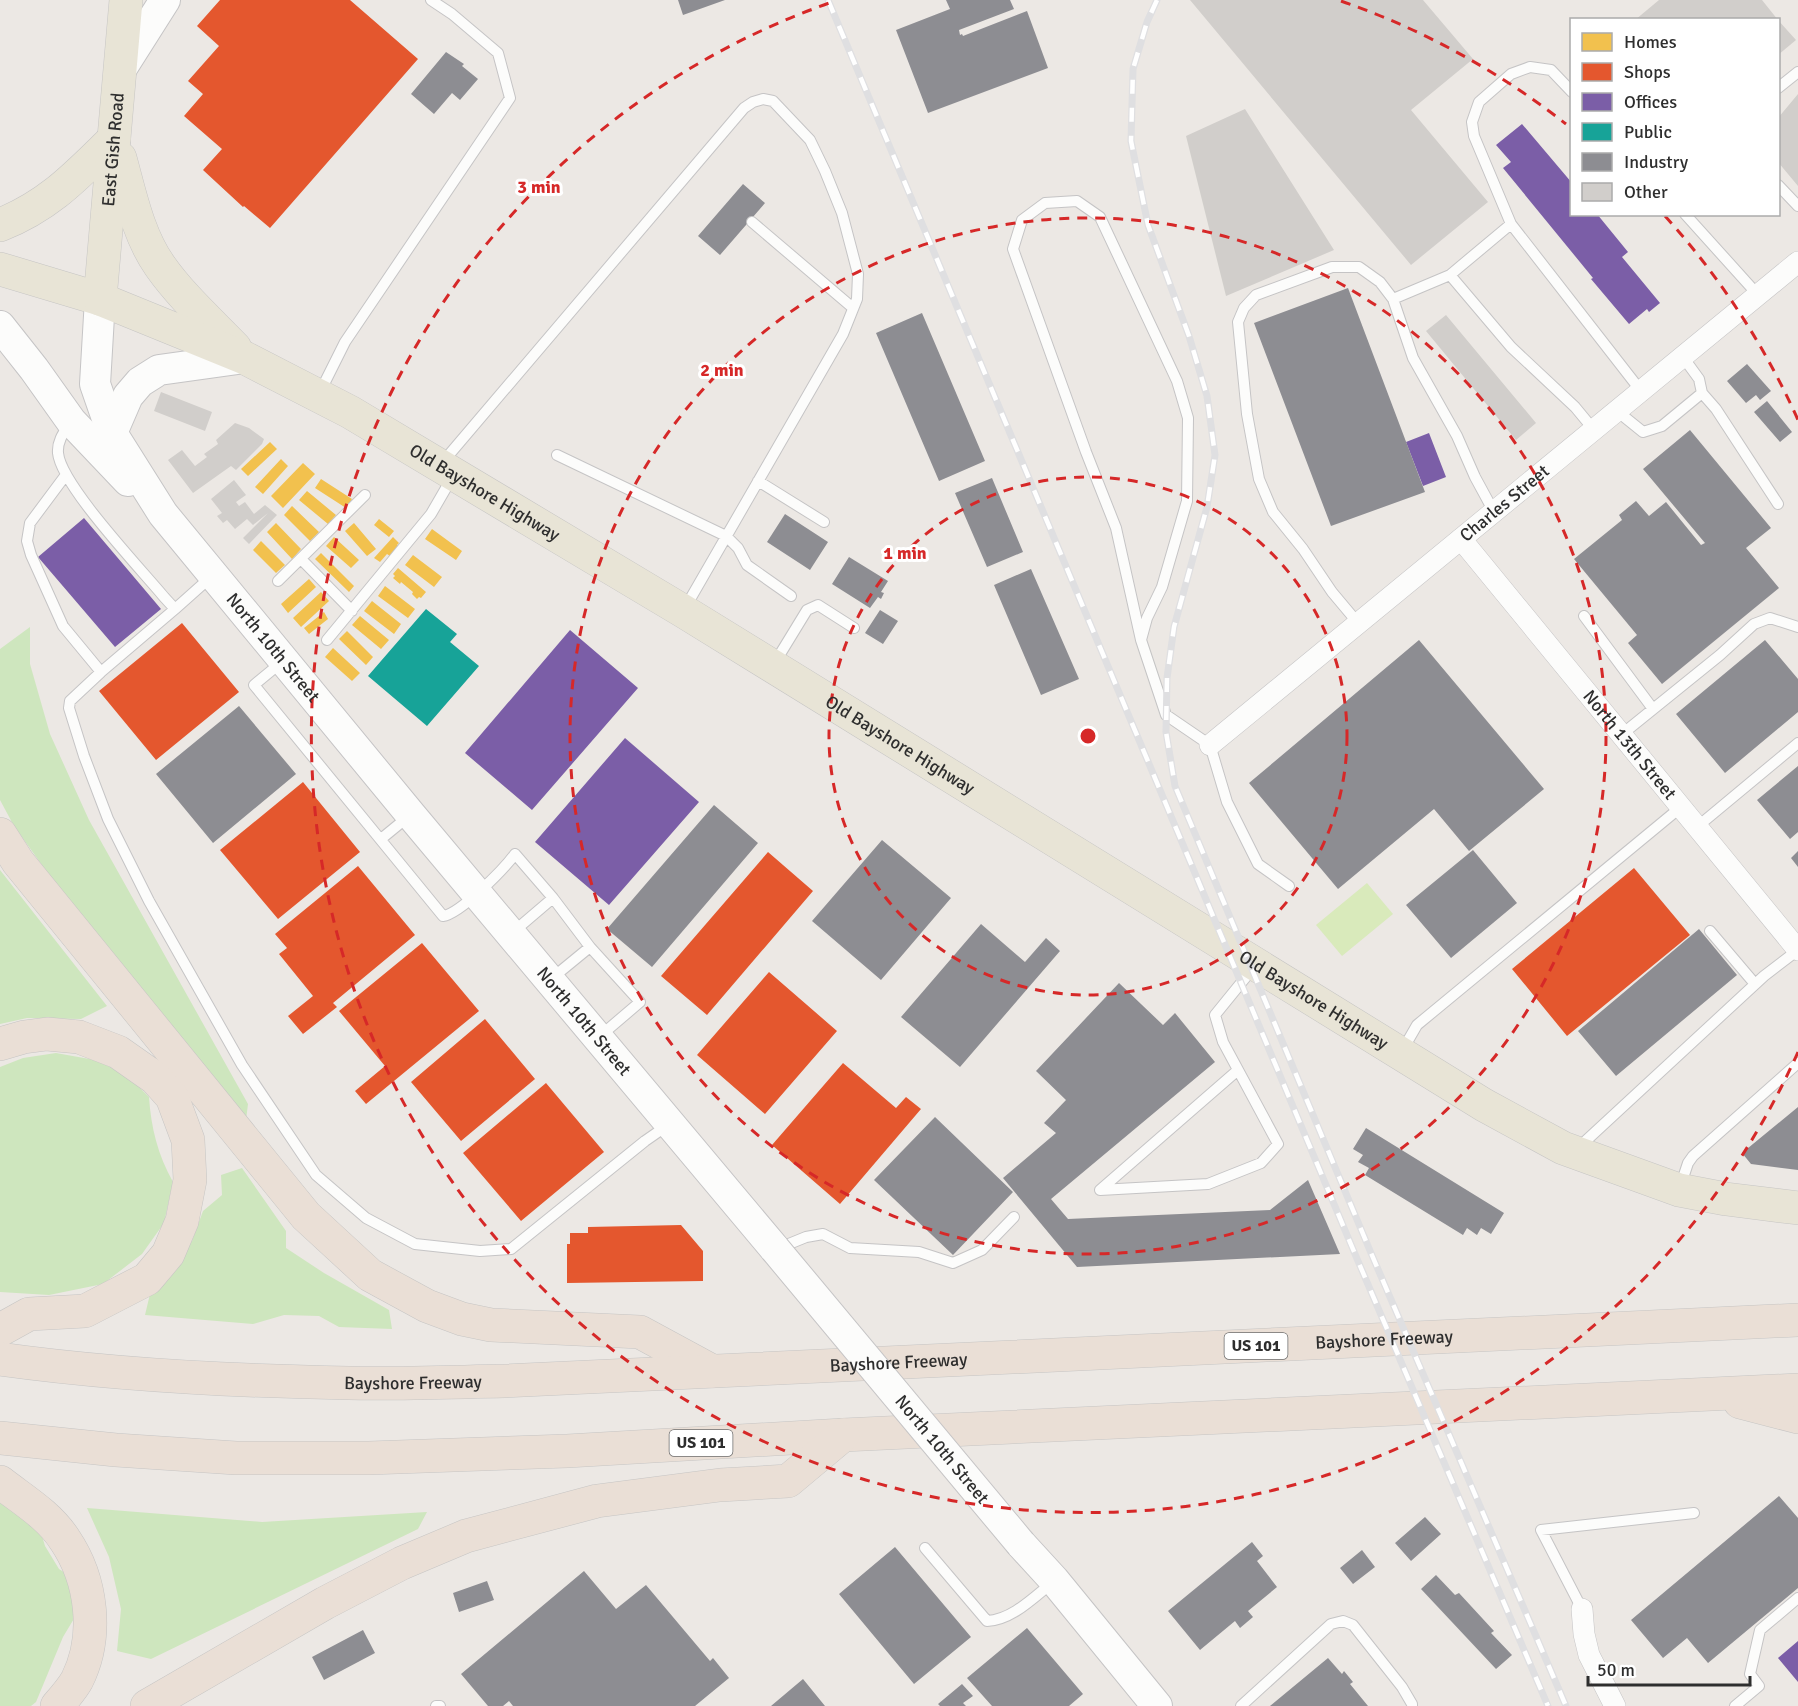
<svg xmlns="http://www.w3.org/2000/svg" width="1798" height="1706" viewBox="0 0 1798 1706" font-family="Signika,sans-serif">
	<rect width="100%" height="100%" fill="#ece8e4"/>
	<path fill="#cee6be" d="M30,627V664L50,734L89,820L248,1104L246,1120L72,907L14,826L0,800V649Z
		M0,870L107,1006L81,1019L27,1018L0,1024Z
		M56,1053L95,1060L126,1074L149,1097C151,1128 158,1155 173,1182L164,1223L142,1254L103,1284L49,1295L0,1292V1067L23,1058Z
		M242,1168L286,1231V1248L324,1273L389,1310L392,1329L339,1327L319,1316L284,1315L253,1324L145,1315L150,1294L164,1279L192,1241L203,1211L222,1195L221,1175Z
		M0,1503L17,1512L42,1536L45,1546L59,1569L67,1574L75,1617L63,1637L36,1702L31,1706H0Z
		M87,1508L262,1522L427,1512L418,1529L151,1659L117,1651L121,1609L109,1557Z"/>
	<path fill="#d9eabb" d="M1367,883L1393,914L1342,956L1316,925Z"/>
	<path fill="#f2c14e" d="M270,442L277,449L248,476L241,469Z
		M281,459L288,466L263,494L255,487Z
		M303,463L315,474L283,508L271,496Z
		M321,479L352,499L346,508L315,488Z
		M307,491L336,515L328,524L299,500Z
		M292,506L319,532L310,541L284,515Z
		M379,519L394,531L389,537L374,525Z
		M276,523L301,549L292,559L267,532Z
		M354,523L376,549L367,556L345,531Z
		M432,529L462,551L456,560L425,539Z
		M334,537L359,560L351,568L326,546Z
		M393,537L399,543L397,545L399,546L390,556L387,554L380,562L374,558Z
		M261,541L285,565L276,573L253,550Z
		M321,553L354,586L349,592L315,559Z
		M413,555L442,577L434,587L405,565Z
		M398,568L426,592L421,598L419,597L417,599L412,594L413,592L401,582L400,584L393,578L395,576L393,574Z
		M309,579L316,587L288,613L281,604Z
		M385,586L415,609L408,618L378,596Z
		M321,592L329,601L301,627L293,618Z
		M372,601L401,624L394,634L364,611Z
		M324,612L328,619L309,634L304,628Z
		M360,616L389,640L381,649L352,625Z
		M347,631L373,657L366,665L339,639Z
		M333,648L360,673L352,681L325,657Z"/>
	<path fill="#e4572e" d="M220,0H350L418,59L270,228L244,206L243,207L203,170L222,149L184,116L203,94L188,81L219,46L197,26Z
		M182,623L239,692L156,760L99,691Z
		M303,782L360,852L278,919L220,850Z
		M768,852L813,891L707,1015L661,976Z
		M358,866L415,935L333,1003L337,1007L303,1034L288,1016L313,996L279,954L287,948L275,934Z
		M1634,868L1690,935L1567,1036L1512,969Z
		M422,943L479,1011L366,1104L355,1091L385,1066L339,1011Z
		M769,972L837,1031L765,1114L697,1055Z
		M485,1019L535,1079L461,1141L411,1082Z
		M843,1063L896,1108L906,1097L921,1109L840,1204L772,1145Z
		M546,1083L604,1152L521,1221L463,1153Z
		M681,1225L703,1251V1281L567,1283V1244H570V1233H588V1227Z"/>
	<path fill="#7b5ea7" d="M1522,124L1572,183V214H1597L1628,252L1622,257L1660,303L1649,312L1647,309L1629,324L1591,279L1593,278L1503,168L1511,162L1496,145Z
		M1429,433L1446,477L1423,486L1406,442Z
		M84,518L161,609L115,647L38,557Z
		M570,630L638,688L532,810L465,753Z
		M625,738L699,802L609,905L535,842Z
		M1798,1641V1682L1778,1658Z"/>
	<path fill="#17a398" d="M426,609L457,634L450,642L479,666L427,726L368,676Z"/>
	<path fill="#8d8d92" d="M678,0H725L683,15Z
		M946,0H1010L1014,9L959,30L960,35L962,34L963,36L1027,11L1048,68L928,113L896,30L950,9Z
		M446,52L464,64L462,66L478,79L460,100L452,93L434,114L411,94Z
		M743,184L765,203L720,255L698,236Z
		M1348,288L1425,492L1331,526L1254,323Z
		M922,313L985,461L939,481L876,333Z
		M1747,364L1771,391L1760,400L1756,395L1746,403L1727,381Z
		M1767,401L1792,432L1780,442L1754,412Z
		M1690,430L1771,528L1746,548L1779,588L1662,684L1628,643L1637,635L1574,559L1622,520L1619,515L1636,501L1649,516L1666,502L1701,545L1705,543L1643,469Z
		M992,478L1023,552L987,567L955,493Z
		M785,514L828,542L810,570L767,542Z
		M849,557L888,581L881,592L884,593L881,599L878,597L870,608L832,584Z
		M1031,569L1079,679L1041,695L994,585Z
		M880,610L898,621L883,644L865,633Z
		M1419,640L1544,789L1469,851L1434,809L1338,889L1249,783Z
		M1765,640L1798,679V712L1725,773L1676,714Z
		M239,706L296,774L213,843L156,774Z
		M1798,766V832L1790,839L1757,800Z
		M714,805L758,843L652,967L607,929Z
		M882,840L951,898L881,980L812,921Z
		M1473,850L1517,903L1451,958L1406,905Z
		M1798,851V867L1791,858Z
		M981,924L1025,962L1046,938L1060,951L960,1067L901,1017Z
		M1699,929L1737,975L1616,1076L1578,1031Z
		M1119,983L1163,1025L1175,1013L1215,1062L1051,1199L1068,1219L1270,1210L1308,1180L1340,1254L1077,1267L1003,1178L1056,1133L1044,1123L1066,1100L1036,1071Z
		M1798,1107V1170L1751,1164L1742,1153Z
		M935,1117L1013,1192L953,1255L874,1180Z
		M1366,1128L1504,1213L1491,1234L1481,1228L1477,1235L1467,1228L1463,1235L1365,1175L1369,1168L1358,1162L1363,1155L1353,1149Z
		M1779,1496L1798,1518V1588L1708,1663L1687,1638L1663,1658L1631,1620Z
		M1425,1517L1441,1534L1411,1561L1395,1543Z
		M1252,1542L1263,1556L1257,1561L1277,1587L1248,1611L1253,1617L1240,1628L1235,1621L1200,1650L1168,1611Z
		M895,1547L971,1637L914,1684L839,1594Z
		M1362,1550L1375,1567L1353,1584L1340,1568Z
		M584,1571L616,1609L646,1585L710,1661L713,1658L729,1678L695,1706H513L509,1701L503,1706H488L461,1674Z
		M1436,1575L1455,1595L1459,1593L1494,1631L1491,1633L1512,1655L1496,1669L1421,1589Z
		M487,1581L494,1600L459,1612L453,1593Z
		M1027,1628L1083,1694L1069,1706H992L967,1678Z
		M363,1630L375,1653L324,1680L312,1657Z
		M1328,1658L1342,1674L1344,1671L1353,1682L1350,1684L1368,1706H1270Z
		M803,1679L825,1706H771Z
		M962,1684L973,1696L963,1703L966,1706H940L938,1704Z"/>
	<path fill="#d1cecb" d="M1190,0H1423L1473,59L1411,110L1488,202L1411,265Z
		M1659,0H1762L1778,20H1635Z
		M1778,20L1796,40L1778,55Z
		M1798,94V186L1778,162V118Z
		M1245,109L1334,250L1226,296L1186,136Z
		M1446,315L1536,423L1516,440L1426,331Z
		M161,392L212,412L205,431L154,411Z
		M235,423L249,428L264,439L262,444L236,470L231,466L193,493L168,460L182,450L195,466L207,457L204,454L218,444L216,440Z
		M234,480L246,495L236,502L239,506L245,502L254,514L265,505L277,515L249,544L243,538L268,513L253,525L247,519L235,529L227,520L223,523L217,516L222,513L211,499Z"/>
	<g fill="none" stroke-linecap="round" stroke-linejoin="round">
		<defs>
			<path id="lane" d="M1778,88L1798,72
				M1778,185L1798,206
				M1685,214L1758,295
				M752,222L853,308
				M1511,224L1474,136L1472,122L1479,102L1511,74L1530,67L1551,70L1572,92
				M1450,275L1511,347L1575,407L1594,430
				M1393,299L1413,358L1457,436L1475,477L1494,512
				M320,392L345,342L510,98L498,53L452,14L431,0
				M1702,393L1716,409L1778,504
				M1617,411L1643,432L1662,426L1702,393L1699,379L1683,357
				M70,423C64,432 57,441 58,453C61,485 140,568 164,597L175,609L212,576
				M557,455L726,536L738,548L747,565L791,596
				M442,463L744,108L753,102L763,99L773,101L810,140L825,171L842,213L858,274L857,299L843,334L685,608
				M65,476L30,523L27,541L31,555L63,626L101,672
				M758,481L824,522
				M301,559L352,611
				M278,581L365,495
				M175,609L101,672L70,701L69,708L84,756L108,819L149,901L242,1065L316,1175L366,1218L415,1244L480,1251L511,1249L645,1141L668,1125
				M1584,616L1653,709
				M1358,623L1332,592L1303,549L1273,512L1259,479L1247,414L1238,322L1244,308L1256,295L1332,267H1359L1380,282L1393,299L1450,275L1511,224L1641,391
				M327,640L431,514L453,476
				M1141,640L1147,618L1162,587L1187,501L1188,418L1177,381L1100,217L1077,201L1045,203L1022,220L1013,249L1086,452L1116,528L1141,640L1166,715L1210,745L1227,802L1258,864L1289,886
				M283,661L254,685L443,916C460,914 504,869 515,854L553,898L590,947L640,1002L599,1037
				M774,664L807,610L818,605L854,628
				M1621,735L1720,655L1754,624L1770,618L1798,627
				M1697,827L1798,743
				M381,839L409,816
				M1710,931L1755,984
				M512,933L553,898
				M551,979L590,947
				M1402,1051L1417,1025L1681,807
				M1238,1070L1100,1190L1208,1184L1261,1163L1278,1144L1223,1042L1215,1015L1254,967
				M1578,1148L1764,976L1798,950
				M1680,1187L1688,1163L1693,1156L1798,1063
				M779,1248L806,1237L823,1234L850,1248L919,1252L953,1263L982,1250L1014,1217
				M925,1548L987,1621C1012,1620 1034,1597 1053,1582
				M1582,1609L1541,1530L1694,1513
				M436,1706H440
				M1241,1706L1331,1624L1343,1621L1353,1625L1402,1687L1412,1704V1706
				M1735,1706L1759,1686L1750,1674L1760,1630L1798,1598"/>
			<g id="street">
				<path id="s1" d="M1461,539L1798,950"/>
				<path id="s2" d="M1210,745L1798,262"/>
				<path d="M1582,1609L1584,1634L1589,1655L1615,1706"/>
			</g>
			<g id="secondary">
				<path d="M120,71L165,0"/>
				<path id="s3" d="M100,299L95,384L112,433L163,514L411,815L775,1249"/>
				<path d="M0,326L34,369L71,421L128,481"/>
				<path d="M112,433L128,396L140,382L159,370L245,358"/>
				<path d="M1021,1544L1054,1580L1157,1706"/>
			</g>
			<g id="primary">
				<path d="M120,158C130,194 138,235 160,266C181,296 210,322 235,348"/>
				<path d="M0,225C50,205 77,175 114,139"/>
				<path id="s4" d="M0,269L100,299L245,358L350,412L683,611L1484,1105L1563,1148L1679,1190L1726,1199L1798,1208"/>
				<path id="s5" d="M100,299L126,0"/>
			</g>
			<g id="highway">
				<path d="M0,834L18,862L306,1216L370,1275L427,1306L462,1319L491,1325L640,1332L712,1371"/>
				<path d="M0,1044L24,1037L47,1034L79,1037L118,1052L155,1078L172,1097L188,1140L190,1180L182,1221L168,1254L147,1279L85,1311L29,1314L0,1330"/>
				<path id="s6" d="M0,1359C115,1375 233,1381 349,1383C400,1384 452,1382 504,1381L1798,1320"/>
				<path d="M1740,1402L1798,1417"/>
				<path d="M0,1438L116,1450L236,1458H369L567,1451L843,1435L1798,1390"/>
				<path d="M0,1482C23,1500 49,1515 65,1540C92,1580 99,1636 77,1680C72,1689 64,1698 57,1706"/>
				<path d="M147,1706L325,1603L402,1563L466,1536L597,1501L720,1485L788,1481L843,1435"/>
			</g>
		</defs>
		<use href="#lane" stroke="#c5c4c5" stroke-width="12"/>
		<use href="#street" stroke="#c5c4c5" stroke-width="22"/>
		<use href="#secondary" stroke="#c5c4c5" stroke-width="32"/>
		<use href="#primary" stroke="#c6c5c4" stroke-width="34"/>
		<use href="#highway" stroke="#c6c5c4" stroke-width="34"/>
		<use href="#lane" stroke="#fcfcfb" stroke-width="10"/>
		<use href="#street" stroke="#fcfcfb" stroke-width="21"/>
		<use href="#secondary" stroke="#fcfcfb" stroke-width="30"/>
		<use href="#primary" stroke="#e8e4d6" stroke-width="33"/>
		<use href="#highway" stroke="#eadfd6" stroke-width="33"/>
		<defs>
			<path id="rail" d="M828,0L1355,1254L1548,1706
				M1157,0L1147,22L1133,69L1131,141L1148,225L1189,336L1207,396L1215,455L1207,507L1174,627L1167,678L1166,732L1175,786L1371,1253L1566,1706"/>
		</defs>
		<use href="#rail" stroke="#dfdfe1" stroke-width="7"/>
		<use href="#rail" stroke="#fff" stroke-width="4.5" stroke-dasharray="14" stroke-linecap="butt"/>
		<defs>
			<g id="secondary-bridge">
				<path id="s7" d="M775,1249L1021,1544"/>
			</g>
		</defs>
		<use href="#secondary-bridge" stroke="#c5c4c5" stroke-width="32" stroke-linecap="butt"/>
		<use href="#secondary-bridge" stroke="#fcfcfb" stroke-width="30"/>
	</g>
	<g fill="none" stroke="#d62828" stroke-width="3" stroke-dasharray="10 8">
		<circle cx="1088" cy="736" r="259"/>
		<circle cx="1088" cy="736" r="518"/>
		<path d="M1798 1052A777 777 0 1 1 835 1M1341 1A777 777 0 0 1 1566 124M1665 216A777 777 0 0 1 1798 420"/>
	</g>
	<g text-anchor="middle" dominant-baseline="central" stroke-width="6" stroke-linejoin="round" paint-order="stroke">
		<g fill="#fff" stroke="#6d6d6d" stroke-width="1.5">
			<rect x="1224.5" y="1333" width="63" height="26" rx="4.5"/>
			<rect x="669.5" y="1430" width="63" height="26" rx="4.5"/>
		</g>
		<g font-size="16" font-weight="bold" fill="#2e2e2e">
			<text x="1256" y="1346">US 101</text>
			<text x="701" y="1443">US 101</text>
		</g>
		<g font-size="18" fill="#2e2e2e" stroke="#fff">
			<text stroke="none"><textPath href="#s5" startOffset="150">East Gish Road</textPath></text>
			<text stroke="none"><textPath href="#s4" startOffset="536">Old Bayshore Highway</textPath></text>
			<text stroke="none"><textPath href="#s2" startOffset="381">Charles Street</textPath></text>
			<text stroke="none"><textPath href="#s3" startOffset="406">North 10th Street</textPath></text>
			<text stroke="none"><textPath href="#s1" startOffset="266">North 13th Street</textPath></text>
			<text stroke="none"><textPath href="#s4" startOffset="1022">Old Bayshore Highway</textPath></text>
			<text stroke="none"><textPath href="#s4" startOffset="1508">Old Bayshore Highway</textPath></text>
			<text stroke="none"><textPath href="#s3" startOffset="892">North 10th Street</textPath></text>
			<text stroke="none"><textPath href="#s6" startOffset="1386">Bayshore Freeway</textPath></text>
			<text stroke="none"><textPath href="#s6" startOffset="900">Bayshore Freeway</textPath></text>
			<text stroke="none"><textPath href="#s6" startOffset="414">Bayshore Freeway</textPath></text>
			<text stroke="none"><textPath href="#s7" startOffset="261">North 10th Street</textPath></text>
		</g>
	</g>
	<circle cx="1088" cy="736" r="9" fill="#d62828" stroke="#fff" stroke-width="3"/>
	<g font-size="18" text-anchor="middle" font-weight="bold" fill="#d62828" stroke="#fff" stroke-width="6" stroke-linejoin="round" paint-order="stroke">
		<text x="539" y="193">3 min</text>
		<text x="722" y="376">2 min</text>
		<text x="905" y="559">1 min</text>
	</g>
	<rect x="1570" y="18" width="210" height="198" fill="#ffffff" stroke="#ababab" stroke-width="1.5"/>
	<rect x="1582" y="33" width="30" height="18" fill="#f2c14e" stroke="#ababab" stroke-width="1.5"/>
	<text x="1624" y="48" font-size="18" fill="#2e2e2e">Homes</text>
	<rect x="1582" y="63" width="30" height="18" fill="#e4572e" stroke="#ababab" stroke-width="1.5"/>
	<text x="1624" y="78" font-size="18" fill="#2e2e2e">Shops</text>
	<rect x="1582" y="93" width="30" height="18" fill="#7b5ea7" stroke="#ababab" stroke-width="1.5"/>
	<text x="1624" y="108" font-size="18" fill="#2e2e2e">Offices</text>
	<rect x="1582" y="123" width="30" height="18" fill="#17a398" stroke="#ababab" stroke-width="1.5"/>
	<text x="1624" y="138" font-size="18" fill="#2e2e2e">Public</text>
	<rect x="1582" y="153" width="30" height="18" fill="#8d8d92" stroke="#ababab" stroke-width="1.5"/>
	<text x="1624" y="168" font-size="18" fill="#2e2e2e">Industry</text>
	<rect x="1582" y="183" width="30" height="18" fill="#d1cecb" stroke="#ababab" stroke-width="1.5"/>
	<text x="1624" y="198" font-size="18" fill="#2e2e2e">Other</text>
	<path d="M1588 1676v9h162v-9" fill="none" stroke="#2e2e2e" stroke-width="3"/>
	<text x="1597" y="1676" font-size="18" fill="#2e2e2e" stroke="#ffffff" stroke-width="4.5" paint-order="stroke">50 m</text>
</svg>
